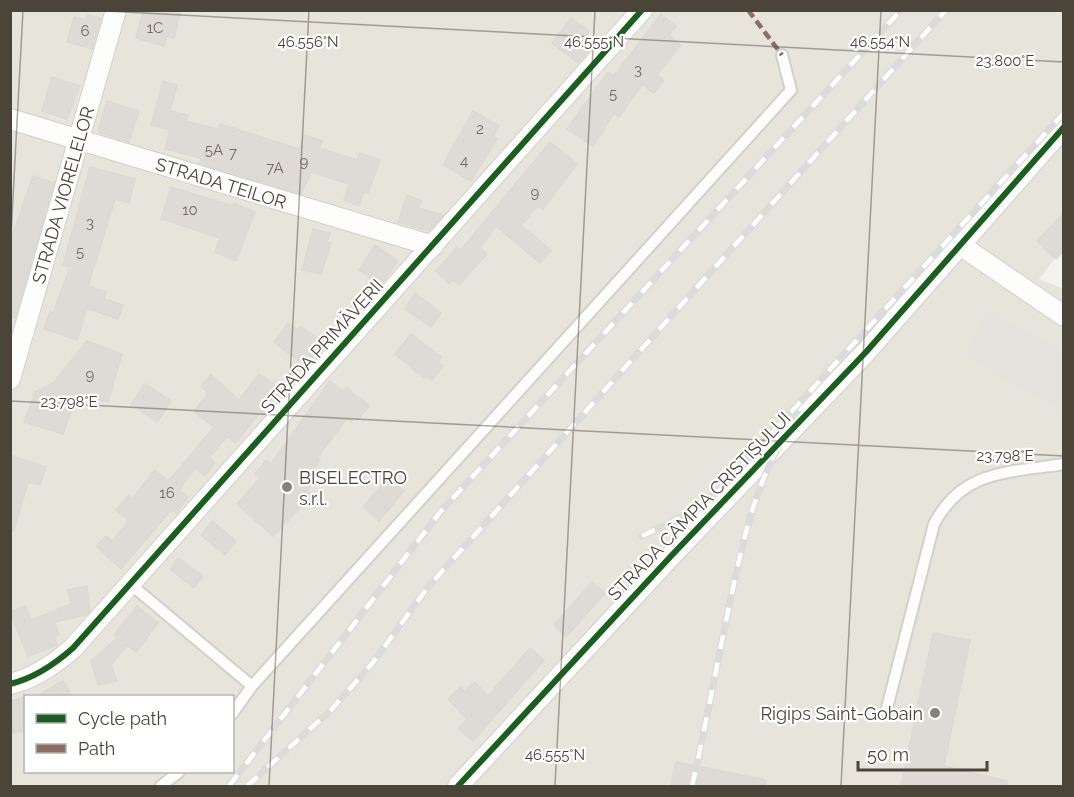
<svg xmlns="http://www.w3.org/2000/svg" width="1074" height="797" viewBox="0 0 1074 797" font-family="Raleway,sans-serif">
	<rect width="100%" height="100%" fill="#f4f2ee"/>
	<path fill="#e7e4dc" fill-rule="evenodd" d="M10,11H1063V248L1039,279L1064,289L1063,786H11ZM26,696H232V772H26Z"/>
	<path fill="#e6e3df" d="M989,310L1063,351L1061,410L964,356Z"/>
	<path fill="#dedbd6" stroke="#dcd9d4" stroke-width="1.5" d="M143,10H181L174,38L167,36L164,46L136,38Z
		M661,14L676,26L669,35L681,45L657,75L664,80L654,93L642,85L619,117L614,113L593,146L567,129L608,72L614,76Z
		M88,15L101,18L92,49L67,42L74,17L86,20Z
		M571,18L589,31L585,37L595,44L578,63L552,43Z
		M52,77L80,86L67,119L42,111Z
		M163,81L177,85L170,111L188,115L186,121L218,129L220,124L299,149L304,135L322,141L319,148L357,160L360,153L380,160L368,193L364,192L359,206L344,200L349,184L311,172L301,194L199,163L201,158L165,149L170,130L151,125Z
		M107,101L139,111L129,142L98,132Z
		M473,111L499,126L493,137L497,139L471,181L443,165Z
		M550,142L577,164L543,209L538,206L521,225L551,250L540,263L496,226L480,248L487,254L459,285L453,280L449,284L436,271L457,247L461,250Z
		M90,167L135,179L129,203L115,199L88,286L106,292L104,299L123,305L118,319L87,308L77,340L44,329L50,312L53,313L70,267L63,265Z
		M33,176L54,183L15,318L10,317V231L13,232L16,225Z
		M171,187L233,206L234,203L255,212L236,261L215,252L220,238L161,219Z
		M407,195L421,201L418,208L443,215L429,231L398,222Z
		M1064,213V251L1056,259L1037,241Z
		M313,229L330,233L327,242L331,243L321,274L302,270Z
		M375,245L398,261L381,285L359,270Z
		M415,293L441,313L431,327L405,309Z
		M288,323L298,330L300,326L324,343L306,366L274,342Z
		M411,334L441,357L438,361L443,366L432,380L426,376L424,378L395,354Z
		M87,341L122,354L108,402L77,393L63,434L24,422L35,392L53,383Z
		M259,374L283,390L263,415L260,412L236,443L227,437L209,457L215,463L205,476L195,468L179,490L188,497L176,513L171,510L121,569L96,546L106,536L112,541L129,521L116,510L129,495L133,499L154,470L167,480L171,478L214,427L194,412L208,393L201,386L211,375L239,400Z
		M330,381L342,391L346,387L369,406L358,420L355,417L351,422L347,418L317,458L320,460L314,469L320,473L307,490L313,495L273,536L237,504L260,478L255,474L266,460L271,464Z
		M145,384L171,401L157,422L131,404Z
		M10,455L46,467L40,485L28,482L14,531L10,530Z
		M388,478L404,491L379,521L363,507Z
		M212,521L236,541L225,555L201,535Z
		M178,558L203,576L194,588L170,569Z
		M592,582L605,593L566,637L554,625Z
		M87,586L90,611L86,615L54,622L59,634L54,636L57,645L28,656L10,612L26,606L31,620L71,604L68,590Z
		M137,606L158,623L136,652L127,645L111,665L117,681L98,685L91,661L117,638L114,635Z
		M933,633L970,640L944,766L1007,781V786H901Z
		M530,648L544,660L473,741L459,729L467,719L448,699L461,687L464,692L475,682L488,696Z
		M63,681L72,696H37Z
		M26,697V730L13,733L10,701Z
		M676,762L766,780L765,786H671Z"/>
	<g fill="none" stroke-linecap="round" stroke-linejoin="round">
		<defs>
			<path id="lane" d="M129,583L252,686L791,90L782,55
				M886,712L934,524C963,469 1008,473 1064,464
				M232,714L252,686
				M161,786L179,772"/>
			<path id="street" d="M10,119L433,246
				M960,245L1064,316
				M10,379L116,10
				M10,684C35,678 55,664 73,648L642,10
				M458,786L672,555L866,352L1064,127"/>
		</defs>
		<use href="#lane" stroke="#d2d0cb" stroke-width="14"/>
		<use href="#street" stroke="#d2d0cb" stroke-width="22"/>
		<use href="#lane" stroke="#fdfdfc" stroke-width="10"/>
		<use href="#street" stroke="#fdfdfc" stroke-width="20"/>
		<defs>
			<path id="rail" d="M642,536L678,519L720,490L1064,113
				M229,786L441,511L901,10
				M247,786L331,710L371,665L428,587L946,10
				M692,786C706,725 717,663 730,602C745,532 757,474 798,414"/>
		</defs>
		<use href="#rail" stroke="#dbdbda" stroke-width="7"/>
		<use href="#rail" stroke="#fff" stroke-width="4.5" stroke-dasharray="14" stroke-linecap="butt"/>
		<path stroke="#8d6e63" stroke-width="4.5" stroke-dasharray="9 4.5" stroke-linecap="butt" d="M748,10L782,55"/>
		<defs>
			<path id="cycleway" d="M10,684C35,678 55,664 73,648L642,10
				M458,786L672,555L866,352L1064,127"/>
		</defs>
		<use href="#cycleway" stroke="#fff" stroke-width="10"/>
		<use href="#cycleway" stroke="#1b5e20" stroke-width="6"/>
	</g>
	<path fill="none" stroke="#4b4439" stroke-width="1.5" stroke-opacity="0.45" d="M87,10L1064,62M10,254L23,10M10,401L1064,456M269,786L309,10M555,786L595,10M841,786L881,10"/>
	<g fill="#868178" stroke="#fff" stroke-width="2">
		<circle cx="287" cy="487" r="6"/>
		<circle cx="935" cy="713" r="6"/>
	</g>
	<g text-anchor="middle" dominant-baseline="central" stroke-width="4.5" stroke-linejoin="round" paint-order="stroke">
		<g font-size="15" fill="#706a61">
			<text x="155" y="28">1C</text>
			<text x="85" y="31">6</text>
			<text x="638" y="70">3</text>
			<text x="613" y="94">5</text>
			<text x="480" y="129">2</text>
			<text x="214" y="150">5A</text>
			<text x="233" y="153">7</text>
			<text x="464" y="161">4</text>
			<text x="304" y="162">9</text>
			<text x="275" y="168">7A</text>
			<text x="535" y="193">9</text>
			<text x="190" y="210">10</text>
			<text x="90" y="223">3</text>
			<text x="80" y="252">5</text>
			<text x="90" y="375">9</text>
			<text x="167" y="493">16</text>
		</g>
		<g font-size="18" fill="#4b4439" stroke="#fff">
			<text transform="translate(221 183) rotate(17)">STRADA TEILOR</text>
			<text transform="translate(63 195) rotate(-74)">STRADA VIORELELOR</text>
			<text transform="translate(322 346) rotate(-48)">STRADA PRIMĂVERII</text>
			<text transform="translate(699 506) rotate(-46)">STRADA CÂMPIA CRISTIȘULUI</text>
		</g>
		<g font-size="18" fill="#4b4439" stroke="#fff" text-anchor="start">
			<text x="299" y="477">BISELECTRO<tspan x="299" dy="21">s.r.l.</tspan></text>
			<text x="923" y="713" text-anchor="end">Rigips Saint-Gobain</text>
		</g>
	</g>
	<g font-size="15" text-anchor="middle" fill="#4b4439" stroke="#fff" stroke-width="4.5" stroke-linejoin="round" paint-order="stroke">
		<text x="308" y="47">46.556°N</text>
		<text x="594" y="47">46.555°N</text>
		<text x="880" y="47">46.554°N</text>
		<text x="1005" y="66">23.800°E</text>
		<text x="69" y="407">23.798°E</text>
		<text x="1005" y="461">23.798°E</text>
		<text x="555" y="760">46.555°N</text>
	</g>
	<rect width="1074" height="797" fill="none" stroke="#4b4439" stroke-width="24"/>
	<rect x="24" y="695" width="210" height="78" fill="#ffffff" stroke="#b7b4b0" stroke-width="1.5"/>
	<rect x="36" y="714" width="30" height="9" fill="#1b5e20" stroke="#b7b4b0" stroke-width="1.5"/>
	<text x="78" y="725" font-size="18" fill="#4b4439">Cycle path</text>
	<rect x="36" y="744" width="30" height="9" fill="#8d6e63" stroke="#b7b4b0" stroke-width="1.5"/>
	<text x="78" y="755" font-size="18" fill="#4b4439">Path</text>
	<path d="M858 761v9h129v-9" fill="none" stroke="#4b4439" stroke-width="3"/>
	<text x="867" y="761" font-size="18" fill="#4b4439" stroke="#ffffff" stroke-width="4.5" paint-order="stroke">50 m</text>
</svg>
